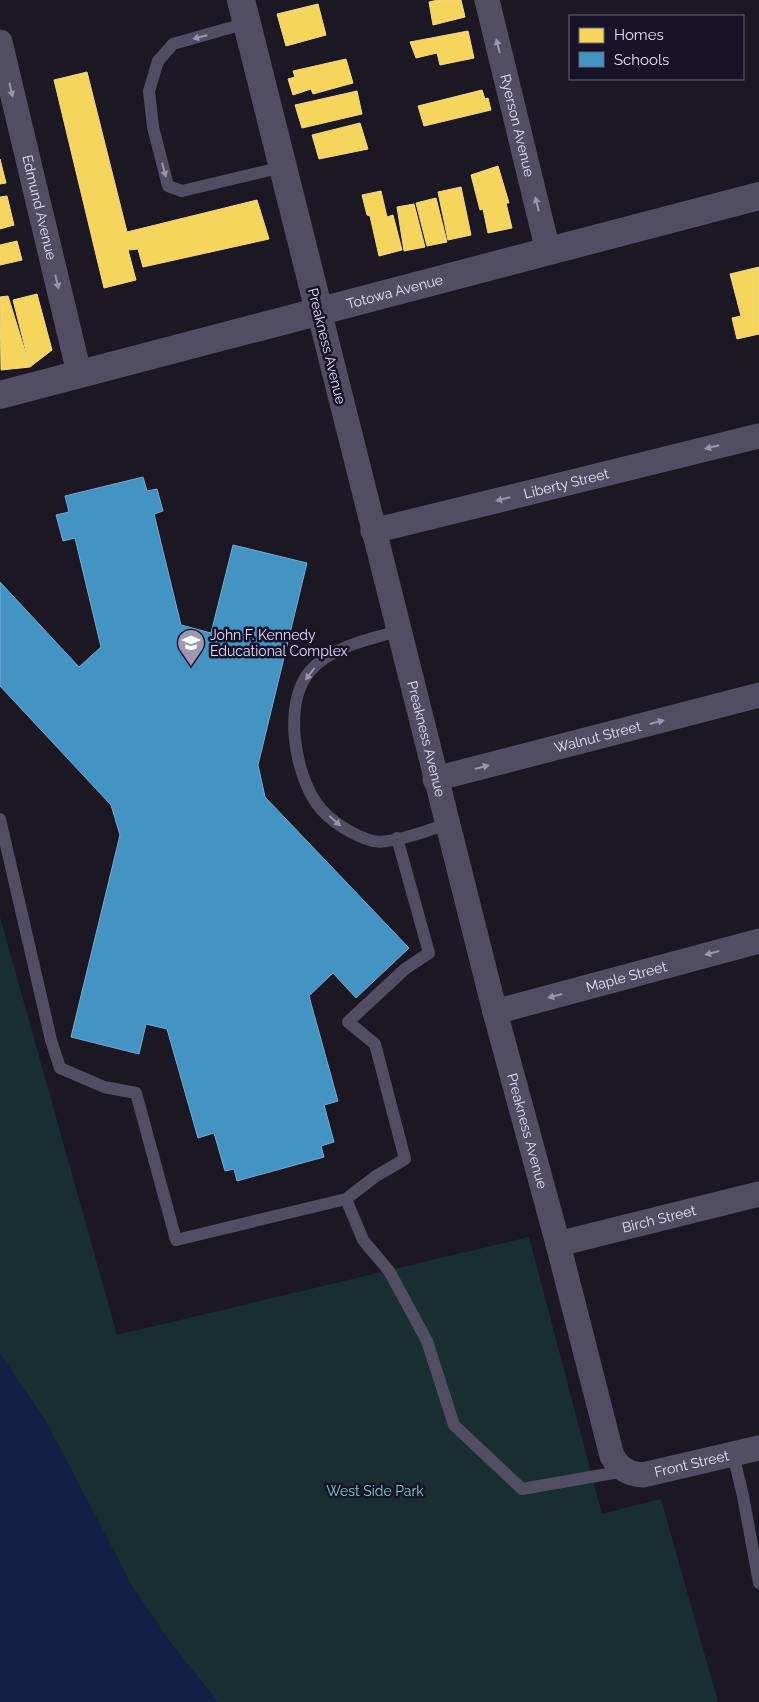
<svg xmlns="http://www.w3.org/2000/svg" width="759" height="1702" viewBox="0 0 759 1702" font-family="Raleway,sans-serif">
	<rect width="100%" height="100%" fill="#1b1824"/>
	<path fill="#182e31" d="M0,917L117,1335L529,1237L602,1514L661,1499L718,1702H218L170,1642L132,1586L45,1420L0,1355Z"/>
	<path fill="#132046" d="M0,1353L45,1420L132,1586L170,1642L218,1702H0Z"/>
	<path fill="#f6d55c" stroke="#f1d88c" d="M438,0H461L465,17L433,25L429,2Z
		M318,4L326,35L286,46L277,14Z
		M468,31L474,58L440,65L437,53L416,58L410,42Z
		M346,59L353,83L313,94L311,89L293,95L288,79L295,77L293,71Z
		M87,72L127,232L257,200L269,239L143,267L138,249L128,250L136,280L104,288L54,80Z
		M482,90L485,99L488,98L491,110L424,126L418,106Z
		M357,91L362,114L302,128L295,105Z
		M360,123L368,149L319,159L312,135Z
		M0,159L6,183L0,184Z
		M498,166L509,203H506L512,228L488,233L483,209L480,210L471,175Z
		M461,187L471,235L448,240L438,192Z
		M381,191L387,217L393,215L402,250L379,256L370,216L367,215L362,195Z
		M7,196L14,225L0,229V197Z
		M436,198L447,242L427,246L416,203Z
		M414,204L425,247L404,251L397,207Z
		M17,241L22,260L0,265V245Z
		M759,267V334L737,339L732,318L741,316L730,274Z
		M37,294L52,350L30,367L13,300Z
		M8,296L30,367L1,370L0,297Z"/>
	<path fill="#4393c3" stroke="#74aad4" d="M143,477L147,491L157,489L163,511L154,514L181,625L211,633L233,545L307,563L258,765L265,797L409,948L356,998L333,973L309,996L338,1101L324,1105L334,1142L321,1146L324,1157L237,1181L234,1169L225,1171L214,1133L198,1138L167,1029L146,1024L139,1054L71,1037L120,835L111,805L0,686V582L79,667L101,647L75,538L63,541L56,515L69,512L65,496Z"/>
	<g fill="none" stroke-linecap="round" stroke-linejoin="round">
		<path stroke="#514e64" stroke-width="12" d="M247,23L173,44L158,61L149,91L153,127L168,186L182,191L283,167
			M399,631C369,639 331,647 310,671C283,703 294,771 317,804C329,821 354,836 373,841C389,845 430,830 447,824
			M0,819L51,1040L60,1068L104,1087L136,1093L176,1240L346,1199
			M397,838L429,953L405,969L348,1022L375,1044L405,1159L376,1176L346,1199L363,1240L389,1271L427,1341L454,1425L522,1489L625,1471
			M733,1454L743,1496L759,1583"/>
		<g stroke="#514e64" stroke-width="25">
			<path id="s1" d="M487,0L548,251"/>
			<path id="s2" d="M0,42L79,373"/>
			<path id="s3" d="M319,311L495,1012L558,1244L612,1456C620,1469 628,1474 643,1475L759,1448"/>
			<path id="s4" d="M373,531L759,436"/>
			<path id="s5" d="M435,779L759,695"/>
			<path id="s6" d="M495,1012L759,941"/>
			<path id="s7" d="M558,1244L759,1194"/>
		</g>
		<g stroke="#514e64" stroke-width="28">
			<path d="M241,0L319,311"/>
			<path id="s8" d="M0,395L759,196"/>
		</g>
	</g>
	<defs><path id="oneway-solid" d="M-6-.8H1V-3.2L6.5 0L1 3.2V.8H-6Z" transform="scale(1.25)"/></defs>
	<g fill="#9b96b0">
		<use href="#oneway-solid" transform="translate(200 37) rotate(166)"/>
		<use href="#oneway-solid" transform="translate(498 46) rotate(-104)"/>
		<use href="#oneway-solid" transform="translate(11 90) rotate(77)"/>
		<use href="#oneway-solid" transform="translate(164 170) rotate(75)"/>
		<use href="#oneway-solid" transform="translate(537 204) rotate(-104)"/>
		<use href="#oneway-solid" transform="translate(57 282) rotate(77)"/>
		<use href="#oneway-solid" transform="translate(712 447) rotate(166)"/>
		<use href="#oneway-solid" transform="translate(503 499) rotate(166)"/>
		<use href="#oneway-solid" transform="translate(310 674) rotate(127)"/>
		<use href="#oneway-solid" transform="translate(657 722) rotate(-15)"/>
		<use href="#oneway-solid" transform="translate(482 767) rotate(-15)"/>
		<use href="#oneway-solid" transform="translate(335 821) rotate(41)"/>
		<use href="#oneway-solid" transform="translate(712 953) rotate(165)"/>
		<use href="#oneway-solid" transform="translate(555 996) rotate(165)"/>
	</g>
	<defs>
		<symbol id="school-pin" viewBox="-11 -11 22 30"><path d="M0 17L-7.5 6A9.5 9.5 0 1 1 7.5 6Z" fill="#9e99b0" stroke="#191329"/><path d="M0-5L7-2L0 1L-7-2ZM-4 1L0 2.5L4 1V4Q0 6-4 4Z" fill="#fff"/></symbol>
	</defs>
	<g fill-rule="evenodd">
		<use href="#school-pin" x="175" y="627" width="32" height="43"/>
	</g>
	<g text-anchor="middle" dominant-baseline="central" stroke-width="5" stroke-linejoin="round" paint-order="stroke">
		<g font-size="14" fill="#e5defc" stroke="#191329">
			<text stroke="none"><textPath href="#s1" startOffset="129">Ryerson Avenue</textPath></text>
			<text stroke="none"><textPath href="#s2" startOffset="170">Edmund Avenue</textPath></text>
			<text stroke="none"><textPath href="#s8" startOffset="408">Totowa Avenue</textPath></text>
			<text transform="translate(327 346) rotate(76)">Preakness Avenue</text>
			<text stroke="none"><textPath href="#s4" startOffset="199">Liberty Street</textPath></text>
			<text stroke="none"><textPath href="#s5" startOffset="168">Walnut Street</textPath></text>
			<text stroke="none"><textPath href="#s3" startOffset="441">Preakness Avenue</textPath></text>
			<text stroke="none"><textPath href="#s6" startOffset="136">Maple Street</textPath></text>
			<text stroke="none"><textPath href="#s3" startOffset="846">Preakness Avenue</textPath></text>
			<text stroke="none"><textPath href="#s7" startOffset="104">Birch Street</textPath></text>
			<text stroke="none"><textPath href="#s3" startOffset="1270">Front Street</textPath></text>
		</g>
		<g font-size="14" fill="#e5defc" stroke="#191329" text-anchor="start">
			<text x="210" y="635">John F. Kennedy<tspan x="210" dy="16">Educational Complex</tspan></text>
		</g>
		<g font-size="14" fill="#6fd8c9" stroke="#191329">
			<text x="375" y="1491">West Side Park</text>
		</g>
	</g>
	<rect x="569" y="15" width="175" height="65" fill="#191329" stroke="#6b647d"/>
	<rect x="579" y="28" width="25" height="15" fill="#f6d55c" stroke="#6b647d"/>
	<text x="614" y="40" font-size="15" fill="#e5defc">Homes</text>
	<rect x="579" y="52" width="25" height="15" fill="#4393c3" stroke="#6b647d"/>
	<text x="614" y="65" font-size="15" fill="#e5defc">Schools</text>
</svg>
